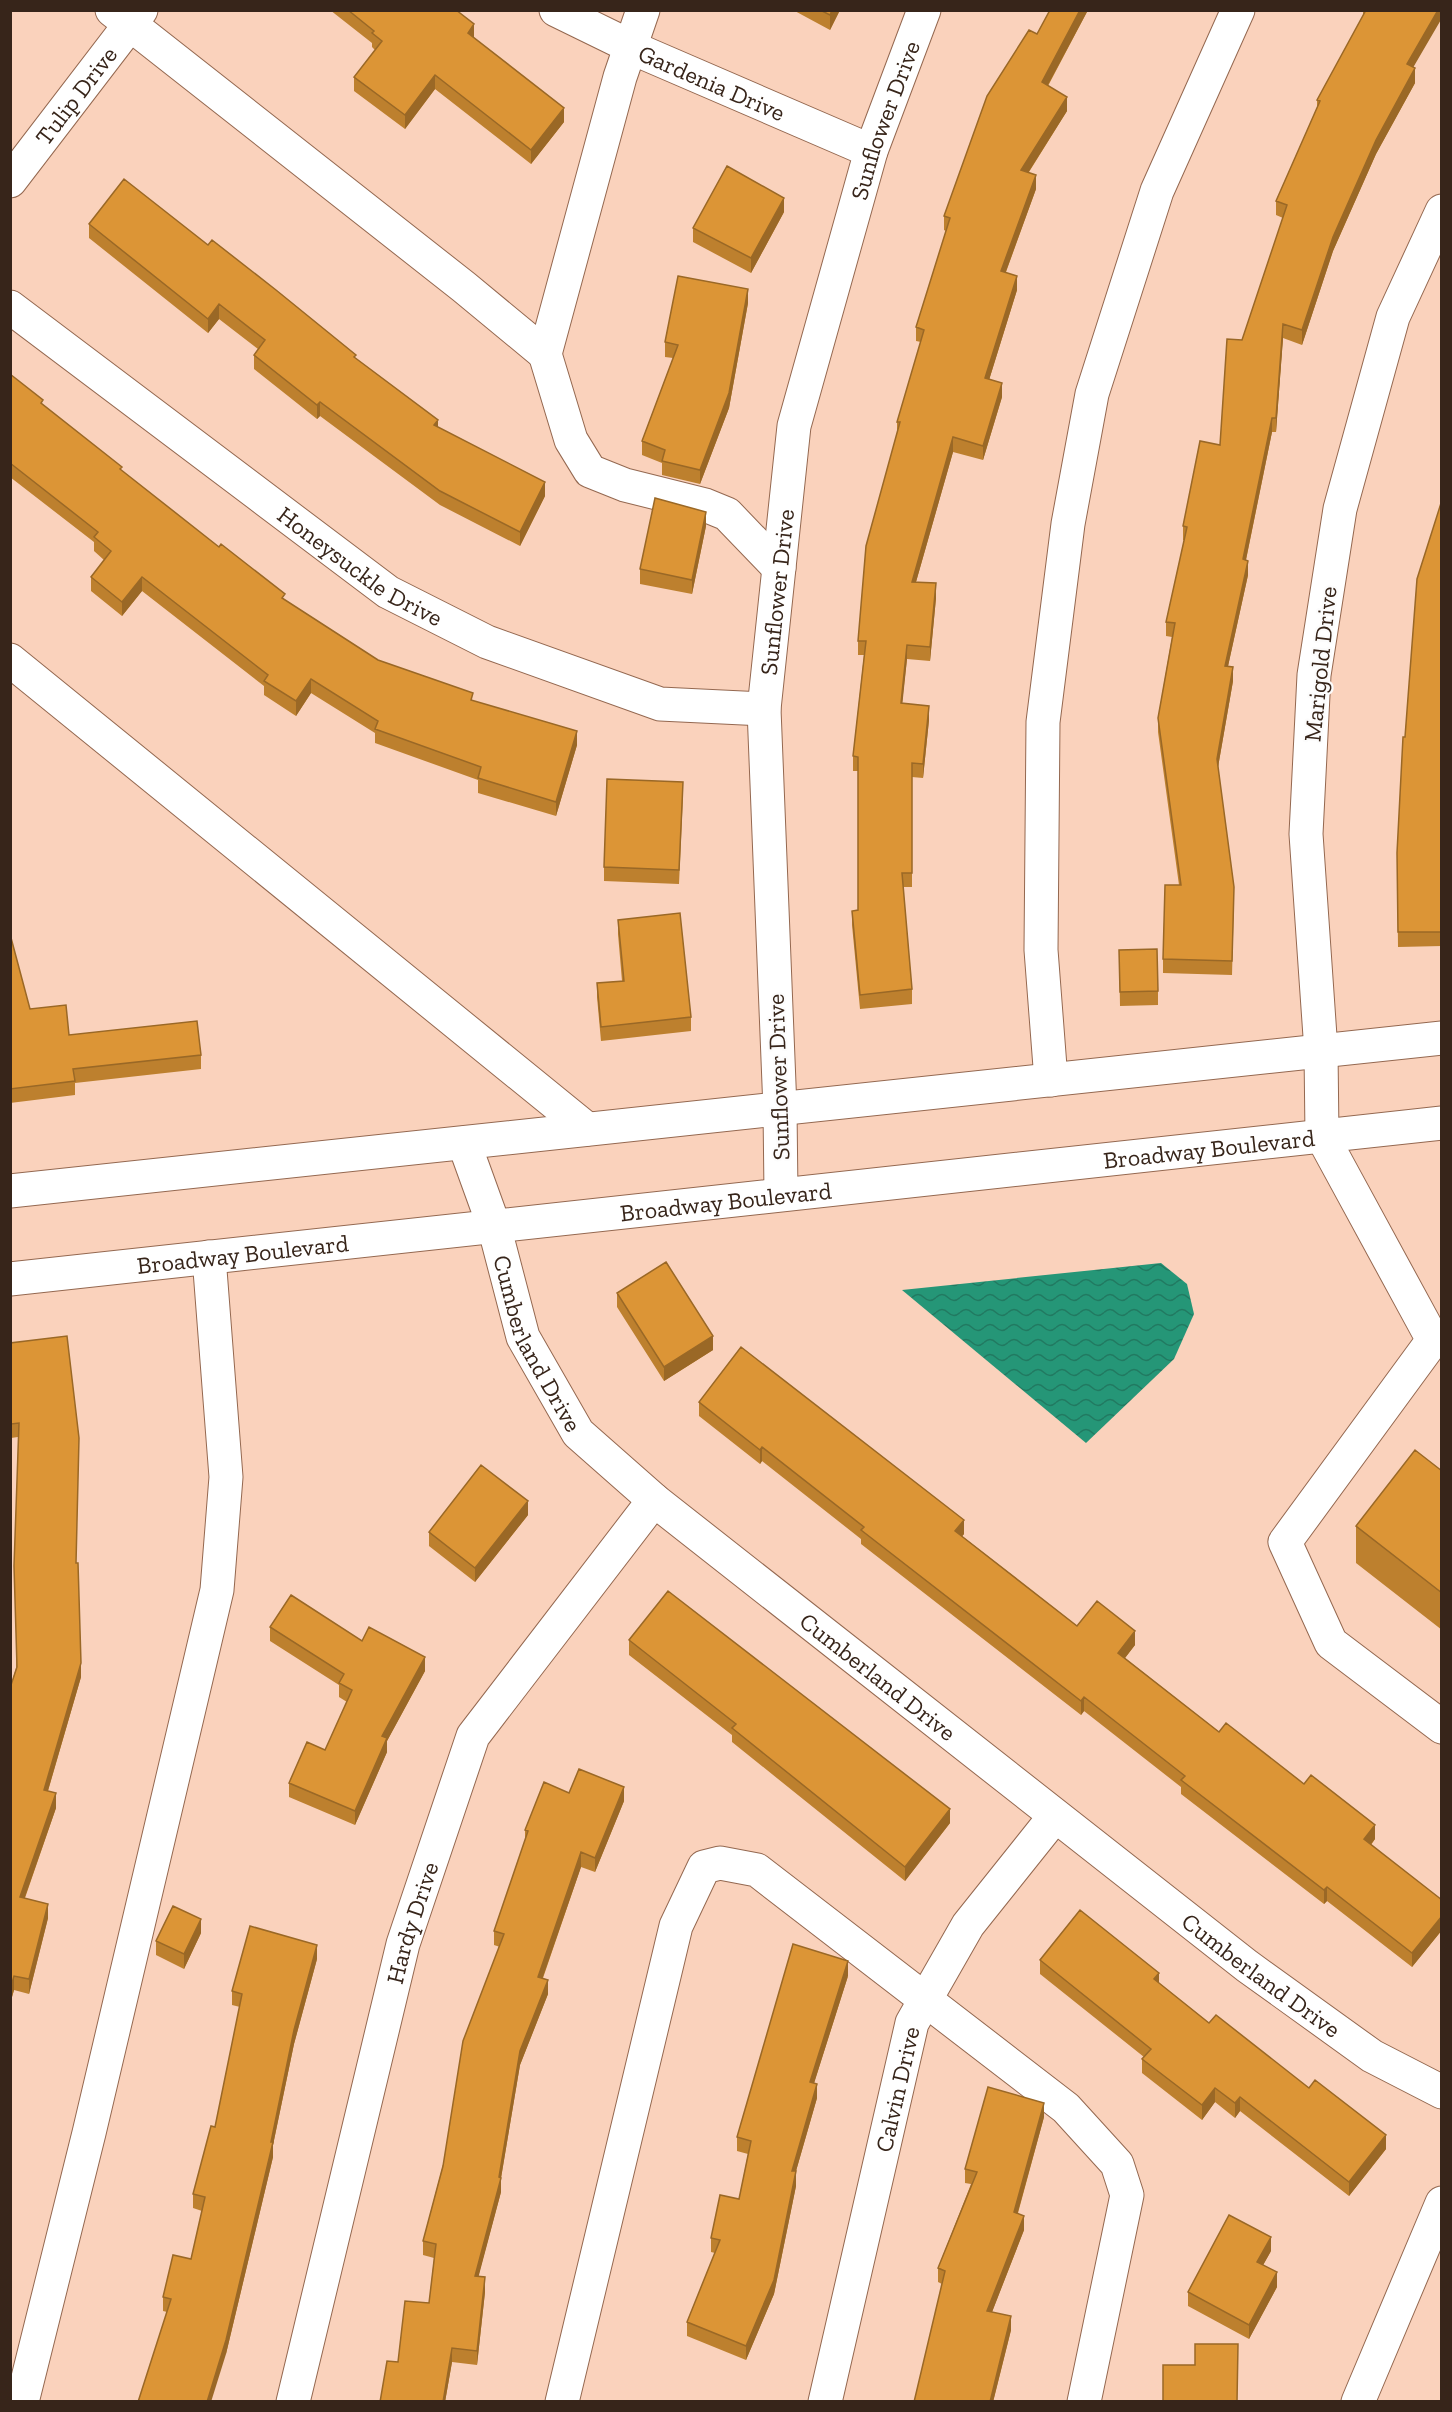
<svg xmlns="http://www.w3.org/2000/svg" width="1452" height="2412" viewBox="0 0 1452 2412" font-family="'Zilla Slab',serif">
	<defs>
		<pattern id="water-waves" width="16" height="10" patternUnits="userSpaceOnUse" patternTransform="scale(1.5)"><rect width="16" height="10" fill="#259677"/><path d="M0 5q4-4 8 0t8 0" fill="none" stroke="#217a61"/></pattern>
	</defs>
	<rect width="100%" height="100%" fill="#fad2bc"/>
	<path fill="url(#water-waves)" d="M1161,1263L1187,1284L1194,1314L1174,1359L1086,1443L902,1290Z"/>
	<g fill="none" stroke-linecap="round" stroke-linejoin="round">
		<defs>
			<g id="minor">
				<path d="M112,10L464,287L545,354L620,77L643,10"/>
				<path id="s1" d="M556,10L644,53L871,151"/>
				<path id="s2" d="M10,181L141,10"/>
				<path d="M1442,211L1393,317L1340,509L1314,675L1306,834L1321,1051L1322,1136L1433,1340L1285,1542L1331,1643L1442,1727"/>
				<path id="s3" d="M10,307L388,592L487,642L660,704L764,709"/>
				<path d="M545,354L571,440L590,471L625,485L705,505L727,514L779,568"/>
				<path d="M10,660L587,1129"/>
				<path d="M1051,1080L1041,950L1043,722L1068,524L1092,394L1157,191L1238,10"/>
				<path id="s4" d="M464,1143L494,1226L523,1337L578,1433L654,1500L1247,1966L1372,2056L1442,2092"/>
				<path id="s5" d="M781,1194L780,1109L764,709L794,426L871,151L924,10"/>
				<path d="M22,2402L89,2133L217,1590L226,1477L209,1257"/>
				<path id="s6" d="M293,2402L403,1944L473,1736L654,1500"/>
				<path d="M562,2402L676,1926L704,1867L720,1863L757,1870L1066,2108L1117,2164L1127,2195L1084,2402"/>
				<path id="s7" d="M825,2402L912,2023L968,1925L1055,1816"/>
				<path d="M1358,2402L1442,2203"/>
			</g>
			<g id="major">
				<path d="M10,1191L1442,1038"/>
				<path id="s8" d="M10,1279L1442,1123"/>
			</g>
		</defs>
		<use href="#minor" stroke="#946850" stroke-width="35"/>
		<use href="#major" stroke="#946850" stroke-width="35"/>
		<use href="#minor" stroke="#fff" stroke-width="33"/>
		<use href="#major" stroke="#fff" stroke-width="33"/>
	</g>
	<path fill="#bd802e" d="M330,10H456L474,38L564,122L531,164L435,89L405,129L354,91V77L375,50L372,47V43Z
		M793,10H840L830,30Z
		M1050,10H1088L1048,86L1067,111L1029,172L1036,189L1006,272L1017,290L989,380L1002,397L983,460L953,452L916,582L936,598L930,661L907,659L902,703L929,720L923,778L912,777V887H903L912,989V1004L860,1009L852,925V911L858,910V771H853V756L864,655H858V641L897,433V422L921,342L916,341V327L946,231L944,230V216L1037,34Z
		M1363,10H1442L1413,67L1415,83L1376,154L1333,251L1302,345L1283,338L1276,432H1272L1246,560L1248,575L1228,666L1233,681L1218,767L1234,901L1232,975L1163,973V959L1179,885L1158,732V718L1172,637L1166,636V622L1184,540H1183V526L1220,445L1242,340L1283,218L1276,215V201L1317,108V100L1363,17Z
		M784,212L751,273L693,242V228Z
		M89,224L356,359L438,427L545,496L520,546L440,505L320,416L317,419L254,369V355L258,349L219,319L208,333L89,238Z
		M748,303L729,408L700,484L662,475V463L642,455V441L673,358L665,357V342Z
		M10,374L43,405L122,471L285,600L378,660L577,745L556,816L478,793V780L375,743V733L311,693L296,716L264,695V686L142,591L122,616L91,591V577L104,560L94,551V542L10,477Z
		M1442,500V946L1398,947L1397,853L1405,737Z
		M706,526L692,594L640,584V569Z
		M683,796L679,884L604,881V867Z
		M618,920L691,1017V1031L601,1041L597,997V983L622,981L618,934Z
		M10,934L30,1009L69,1035L201,1055V1069L75,1083V1095L10,1103Z
		M1119,950L1158,991V1005L1120,1006Z
		M617,1293L713,1350L664,1381L617,1307Z
		M10,1343L76,1563L81,1677L48,1791L56,1808L25,1898L48,1918L29,1994L14,1990L10,2004V1688L16,1668L18,1437L11,1438L10,1436Z
		M699,1402L964,1534L962,1536L1077,1626L1135,1645L1125,1658L1219,1732L1375,1839L1371,1845L1442,1900V1930L1412,1967L1327,1901L1324,1904L1181,1794V1787L1084,1711L1081,1715L861,1544V1539L762,1461L760,1464L699,1416Z
		M1442,1471V1630L1356,1563V1526Z
		M528,1515L475,1582L429,1546V1532Z
		M270,1627L362,1641L425,1671L387,1741V1752L355,1825L289,1797V1783L325,1750L347,1702L339,1697V1685L270,1641Z
		M629,1640L950,1823L905,1881L732,1742V1735L629,1655Z
		M569,1793L624,1801L595,1872L581,1867L543,1978L548,1994L520,2065L501,2178V2192L478,2277L485,2292L477,2365L452,2362L445,2402H380L398,2362L429,2303L434,2258L423,2255V2241L500,1947L494,1945V1931L525,1842V1830Z
		M201,1933L184,1969L156,1955V1941Z
		M317,1959L294,2044L273,2145V2157L226,2354L167,2312L163,2311V2297L191,2259L202,2211L193,2208V2194L215,2127L240,2007L232,2005V1991Z
		M1040,1960L1159,1983L1209,2023L1386,2149L1349,2196L1240,2111L1235,2118L1215,2102L1202,2120L1142,2073V2059L1144,2057L1040,1974Z
		M848,1976L814,2083L817,2098L796,2171V2186L774,2294L746,2360L687,2336V2322L715,2253L711,2252V2238L739,2199L748,2154L737,2151V2137Z
		M1044,2117L1018,2213L1024,2230L992,2312L1011,2330L993,2402H914L942,2284L938,2282V2268L971,2184L965,2183V2169Z
		M1271,2251L1263,2265L1277,2287L1249,2339L1188,2306V2292Z"/>
	<path fill="#9a6826" d="M832,10H840L830,30V15Z
		M1080,10H1088L1042,96V82Z
		M1438,10H1442V18L1407,78V64Z
		M474,24V39L468,33Z
		M1415,68V83L1376,154L1333,251L1302,345V330L1333,237L1376,140Z
		M435,75V89L405,129V115Z
		M1067,97V111L1021,184V170Z
		M564,108V122L531,164V150Z
		M1036,175V189L1001,285V271Z
		M784,198V212L751,273V258Z
		M1017,276V290L985,393V378Z
		M748,289V303L729,408L700,484V470Z
		M219,304V319L208,333V319Z
		M1283,324V338L1276,432V418Z
		M1002,383V397L983,460V446Z
		M320,402V416L317,419V405Z
		M1272,418V432L1243,574V559Z
		M438,420V434L434,425Z
		M953,437V452L912,596V582Z
		M545,482V496L520,546V532Z
		M706,512V526L692,594V580Z
		M1248,561V575L1225,680V666Z
		M142,577V591L122,616V602Z
		M936,583V598L930,661V647Z
		M907,645V659L901,717V703Z
		M1233,667V681L1217,773V759Z
		M311,679V693L296,716V701Z
		M929,706V720L923,778V764Z
		M577,731V745L556,816V802Z
		M713,1336V1350L664,1381V1367Z
		M762,1447V1461L760,1464V1450Z
		M528,1501V1515L475,1582V1568Z
		M964,1520V1534L955,1545V1531Z
		M1135,1631V1645L1118,1667V1653Z
		M425,1657V1671L387,1741V1752L355,1825V1811L382,1736Z
		M81,1663V1677L44,1804V1790Z
		M1084,1697V1711L1081,1715V1701Z
		M624,1787V1801L595,1872V1858Z
		M56,1793V1808L20,1911V1897Z
		M950,1809V1823L905,1881V1867Z
		M1375,1825V1839L1364,1853V1839Z
		M581,1852V1867L538,1991V1977Z
		M1327,1887V1901L1324,1904V1890Z
		M48,1904V1918L29,1994V1979Z
		M1442,1916V1930L1412,1967V1953Z
		M201,1919V1933L184,1969V1954Z
		M317,1945V1959L294,2044L273,2145V2157L226,2354L211,2402H207L271,2142L294,2030Z
		M848,1961V1976L810,2096V2082Z
		M1159,1973V1987L1154,1979Z
		M14,1976V1990L10,2004V1990Z
		M548,1980V1994L520,2065L501,2178V2192L475,2290V2276L499,2177L520,2051Z
		M817,2084V2098L792,2185V2171Z
		M1215,2088V2102L1202,2120V2105Z
		M1240,2097V2111L1235,2118V2103Z
		M1044,2103V2117L1014,2226V2212Z
		M1386,2135V2149L1349,2196V2182Z
		M796,2171V2186L774,2294L746,2360V2346Z
		M1024,2216V2230L987,2325V2311Z
		M1271,2237V2251L1257,2276V2262Z
		M1277,2272V2287L1249,2339V2325Z
		M485,2277V2292L477,2365V2351Z
		M1011,2316V2330L993,2402H990Z
		M452,2348V2362L445,2402H443Z"/>
	<path fill="#dc9536" stroke="#9a6826" stroke-width="1.5" d="M348,10H456L474,24L468,33L564,108L531,150L435,75L405,115L354,77L382,41L372,33L374,31Z
		M820,10H832L830,15Z
		M1050,10H1080L1042,82L1067,97L1021,170L1036,175L1001,271L1017,276L985,378L1002,383L983,446L953,437L912,582L936,583L930,647L907,645L901,703L929,706L923,764L912,763V873H902L912,989L860,995L852,911L858,910V757L853,756L866,641H858L866,546L900,422H897L924,330L916,327L950,218L944,216L987,96L1029,30L1037,34Z
		M1366,10H1438L1407,64L1415,68L1376,140L1333,237L1302,330L1283,324L1276,418H1272L1243,559L1248,561L1225,666L1233,667L1217,759L1234,887L1232,961L1163,959L1165,885H1181L1158,718L1175,623L1166,622L1187,527L1183,526L1200,441L1220,445L1227,339L1242,340L1287,205L1276,201L1320,101L1317,100Z
		M727,166L784,198L751,258L693,228Z
		M124,179L208,245L212,240L276,290L356,355L354,357L438,420L434,425L545,482L520,532L440,491L320,402L317,405L254,355L265,340L219,304L208,319L89,224Z
		M678,276L748,289L729,393L700,470L662,461L665,450L642,441L678,345L665,342Z
		M10,374L43,400L41,403L122,467L120,469L219,547L221,544L285,594L282,598L378,660L473,693L471,700L577,731L556,802L478,778L481,767L375,729L378,721L311,679L296,701L264,681L268,675L142,577L122,602L91,577L111,551L94,537L98,532L10,463Z
		M655,498L706,512L692,580L640,569Z
		M1442,500V932H1398L1397,853L1403,737H1405L1417,579Z
		M607,779L683,782L679,870L604,867Z
		M680,913L691,1017L601,1027L597,983L624,981L618,920Z
		M10,934L30,1009L66,1005L69,1035L197,1021L201,1055L73,1069L75,1081L10,1089Z
		M1157,949L1158,991L1120,992L1119,950Z
		M666,1262L713,1336L664,1367L617,1293Z
		M67,1336L79,1438L76,1563H78L81,1663L44,1790L56,1793L20,1897L48,1904L29,1979L14,1976L10,1990V1688L17,1667L14,1566L19,1423L11,1424L10,1422V1343Z
		M741,1347L964,1520L955,1531L1077,1626L1097,1601L1135,1631L1118,1653L1219,1732L1226,1723L1304,1784L1311,1775L1375,1825L1364,1839L1442,1900V1916L1412,1953L1327,1887L1324,1890L1181,1780L1185,1776L1084,1697L1081,1701L861,1530L864,1527L762,1447L760,1450L699,1402Z
		M1415,1450L1442,1471V1593L1356,1526Z
		M481,1465L528,1501L475,1568L429,1532Z
		M668,1591L950,1809L905,1867L732,1728L736,1724L629,1640Z
		M291,1595L362,1641L369,1627L425,1657L382,1736L387,1738L355,1811L289,1783L307,1742L325,1750L352,1690L339,1683L344,1674L270,1627Z
		M579,1769L624,1787L595,1858L581,1852L538,1977L548,1980L520,2051L499,2177L501,2178L475,2276L485,2277L477,2351L452,2348L443,2402H380L387,2361L398,2362L405,2301L429,2303L436,2244L423,2241L443,2166L463,2041L504,1934L494,1931L528,1831L525,1830L544,1782L569,1793Z
		M173,1906L201,1919L184,1954L156,1941Z
		M1080,1910L1159,1973L1154,1979L1209,2023L1216,2015L1309,2088L1315,2080L1386,2135L1349,2182L1240,2097L1235,2103L1215,2088L1202,2105L1142,2059L1151,2049L1040,1960Z
		M250,1926L317,1945L294,2030L271,2142H273L226,2340L207,2402H138L171,2299L163,2297L173,2255L191,2259L205,2197L193,2194L211,2126L215,2127L242,1994L232,1991Z
		M793,1944L848,1961L810,2082L817,2084L792,2171H796L774,2280L746,2346L687,2322L720,2240L711,2238L720,2195L739,2199L751,2141L737,2137Z
		M988,2087L1044,2103L1014,2212L1024,2216L987,2311L1011,2316L990,2402H914L945,2271L938,2268L977,2172L965,2169Z
		M1229,2215L1271,2237L1257,2262L1277,2272L1249,2325L1188,2292Z
		M1195,2344H1238L1237,2402H1163V2365H1195Z"/>
	<g text-anchor="middle" dominant-baseline="central" stroke-width="4.5" stroke-linejoin="round" paint-order="stroke">
		<g font-size="24" fill="#37251a" stroke="#fcfcfc">
			<text stroke="none"><textPath href="#s1" startOffset="172">Gardenia Drive</textPath></text>
			<text stroke="none"><textPath href="#s2" startOffset="108">Tulip Drive</textPath></text>
			<text stroke="none"><textPath href="#s5" startOffset="1089">Sunflower Drive</textPath></text>
			<text stroke="none"><textPath href="#s3" startOffset="436">Honeysuckle Drive</textPath></text>
			<text stroke="none"><textPath href="#s5" startOffset="603">Sunflower Drive</textPath></text>
			<text transform="translate(1320 664) rotate(-84)">Marigold Drive</text>
			<text transform="translate(778 1077) rotate(-92)">Sunflower Drive</text>
			<text stroke="none"><textPath href="#s8" startOffset="1206">Broadway Boulevard</textPath></text>
			<text stroke="none"><textPath href="#s8" startOffset="720">Broadway Boulevard</textPath></text>
			<text stroke="none"><textPath href="#s8" startOffset="234">Broadway Boulevard</textPath></text>
			<text stroke="none"><textPath href="#s4" startOffset="214">Cumberland Drive</textPath></text>
			<text stroke="none"><textPath href="#s4" startOffset="700">Cumberland Drive</textPath></text>
			<text stroke="none"><textPath href="#s6" startOffset="494">Hardy Drive</textPath></text>
			<text stroke="none"><textPath href="#s4" startOffset="1186">Cumberland Drive</textPath></text>
			<text stroke="none"><textPath href="#s7" startOffset="321">Calvin Drive</textPath></text>
		</g>
	</g>
	<rect width="1452" height="2412" fill="none" stroke="#37251a" stroke-width="24"/>
</svg>
